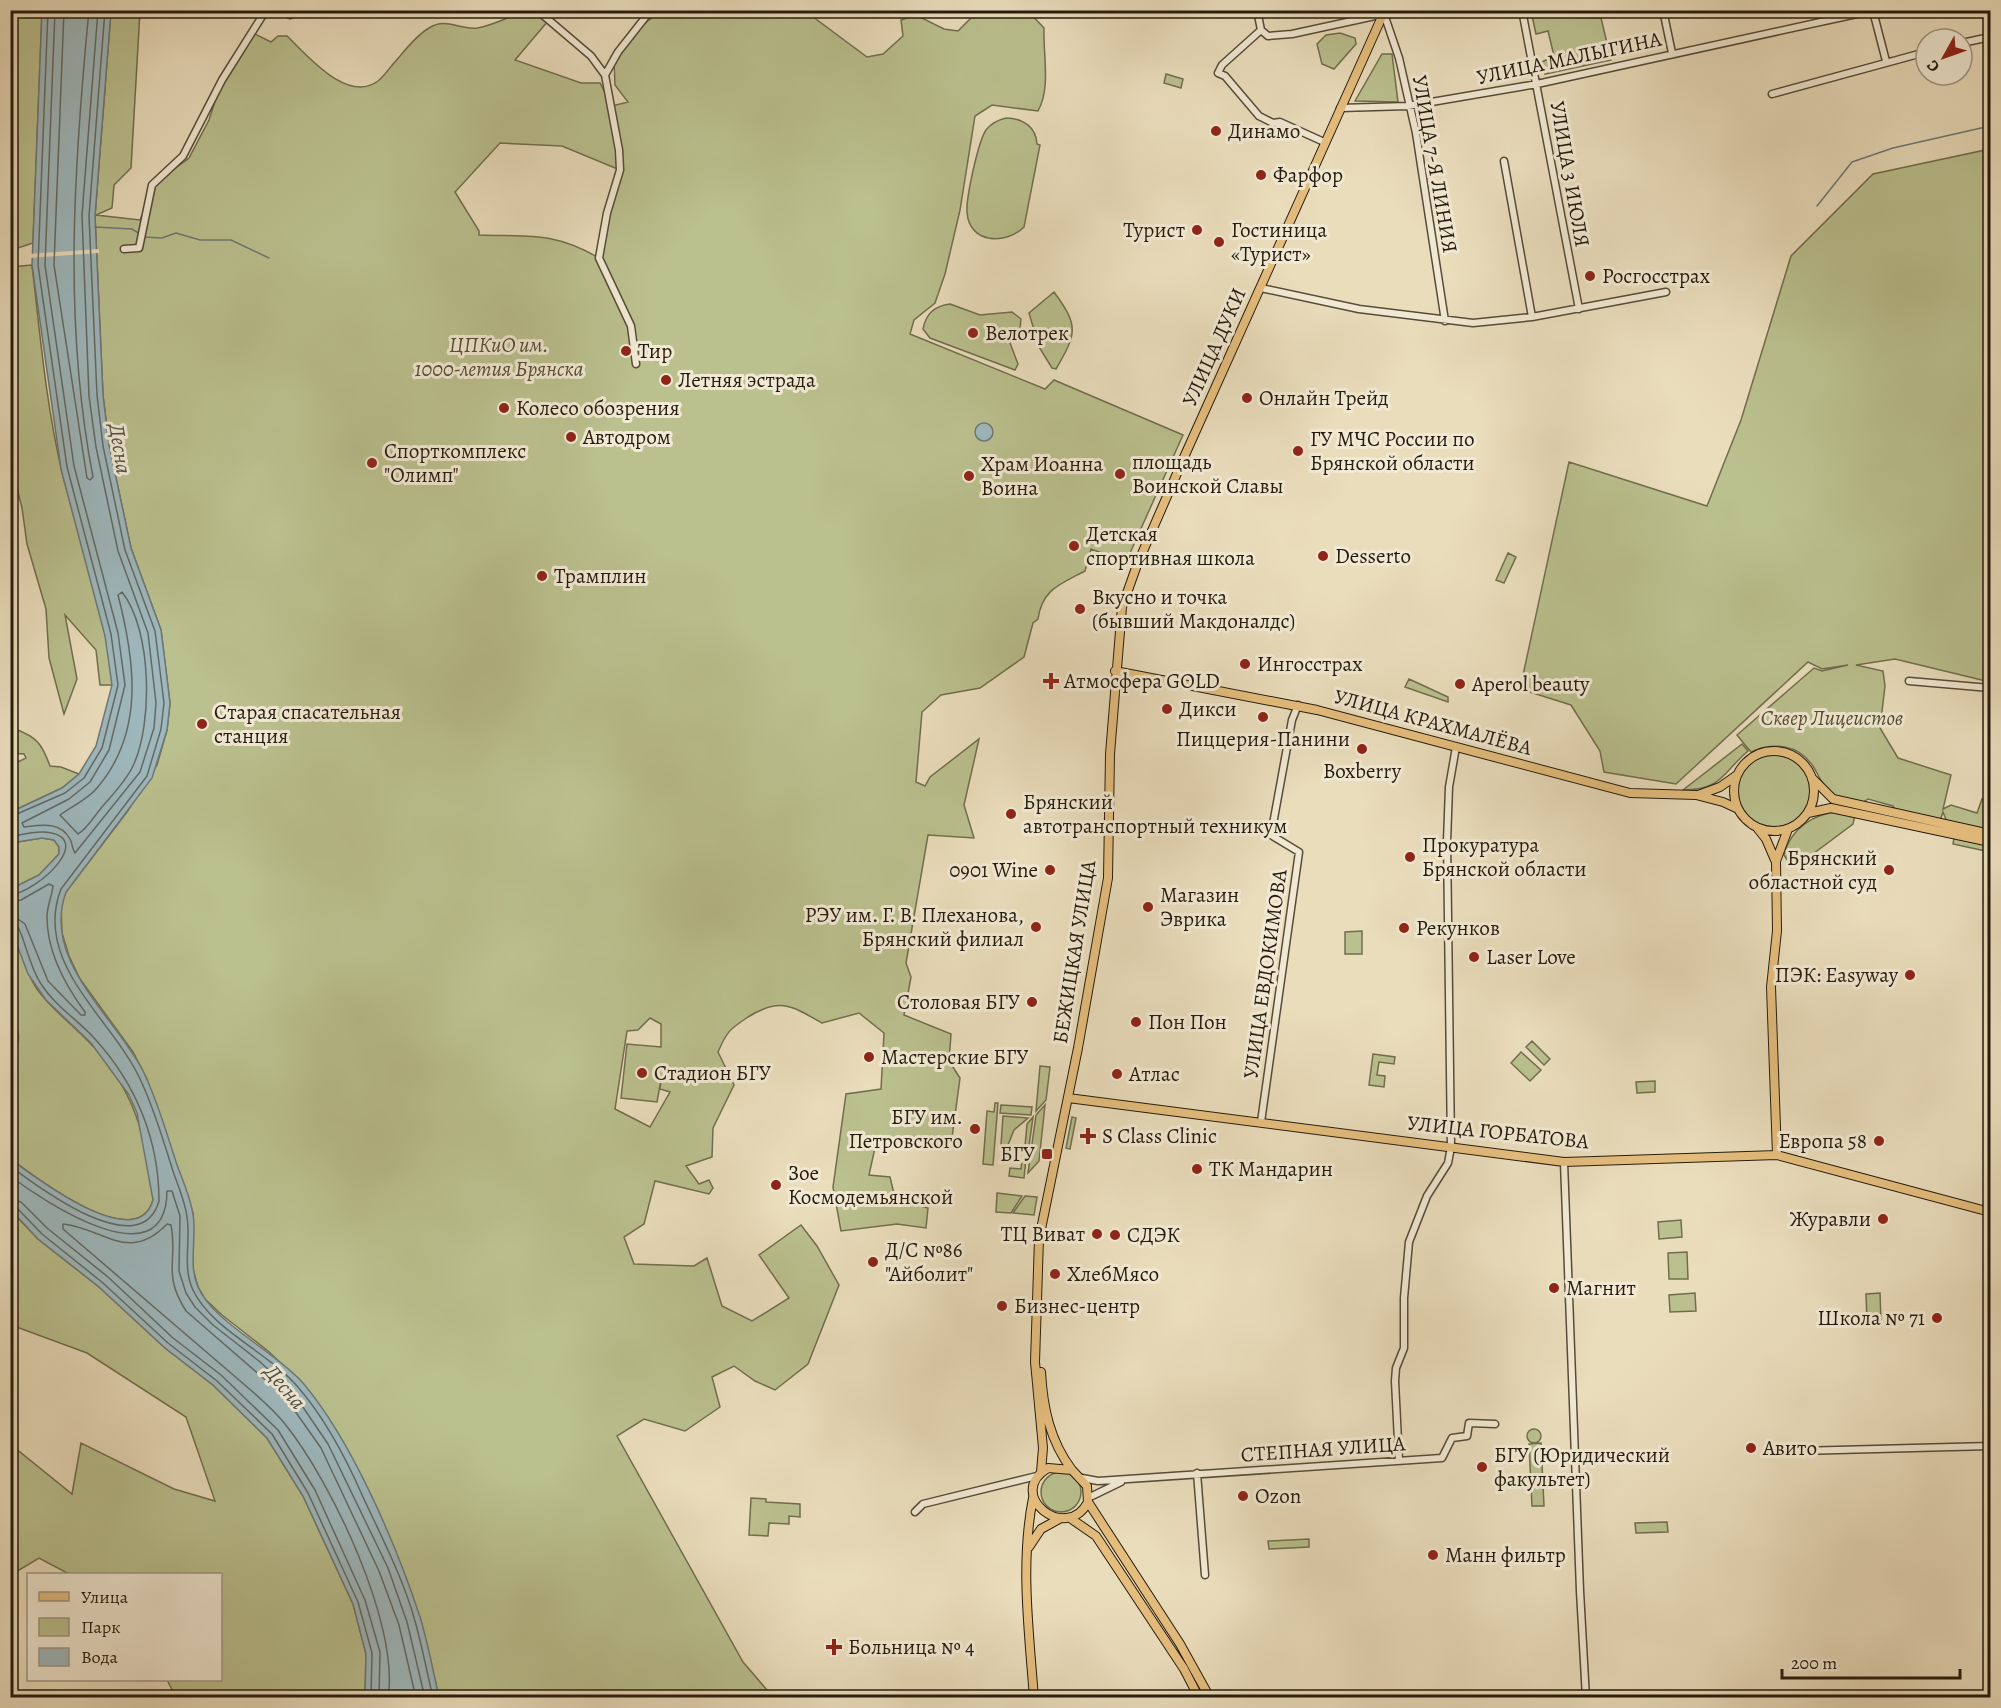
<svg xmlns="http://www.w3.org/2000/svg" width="2001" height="1708" viewBox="0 0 2001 1708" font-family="Alegreya,serif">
	<rect width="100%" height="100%" fill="#eaddbc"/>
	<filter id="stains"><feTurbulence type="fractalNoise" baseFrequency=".00333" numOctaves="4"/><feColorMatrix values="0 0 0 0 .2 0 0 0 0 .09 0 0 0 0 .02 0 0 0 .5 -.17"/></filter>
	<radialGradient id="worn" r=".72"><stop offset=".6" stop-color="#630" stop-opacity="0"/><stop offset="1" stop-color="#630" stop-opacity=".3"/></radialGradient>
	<path fill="#bac08e" stroke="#706e4e" stroke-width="1.5" fill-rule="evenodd" d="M11,11H42L33,243L18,248L11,242Z
		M111,11H140L131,168L114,185L112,208L96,215L140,220L156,183L189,158L209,120L222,80L251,32L271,42L278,36H287C307,55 347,104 378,81C384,76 389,69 393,64C404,52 415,36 429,28C446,17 459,30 477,28C498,25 515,11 537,11L548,21L515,60L581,83H600L612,106L628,102L615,85L614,60L636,30L661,11H805L867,57L883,54L903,36L901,20L916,15L944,29L958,31L978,11H1028L1044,28C1043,55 1051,88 1038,111L992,105L975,116L960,210L945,274L935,303L914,320L910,334L1045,389L1054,380L1183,435L1126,562L1091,549L1085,571C1061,584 1042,589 1038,619L1033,623L1024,657L980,688L941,695L922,712L916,782L925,786L930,777L979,739L964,805L974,838L928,835L906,963L911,977L904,1015L951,1034L949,1061L960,1078L951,1145L907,1144L900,1136L892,1142L876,1143L869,1175L890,1177L895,1198L928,1208L926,1228L897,1224L841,1231L833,1187L846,1094L881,1089L884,1033L859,1013L822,1023C792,1006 780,997 748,1017C730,1029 727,1031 718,1052L734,1085L713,1128L712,1157L686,1166L699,1184L709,1180L713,1188L709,1194L655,1181L644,1224L624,1237L634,1264L694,1266L707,1258L722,1306L752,1321L789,1298L759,1255L801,1225L817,1246L839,1285L808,1364L775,1390L755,1381L734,1366L712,1377L720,1407L685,1431L644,1419L617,1436L743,1662L773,1697H439L420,1618L400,1563L340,1437L302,1383L268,1351L222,1315L205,1299L198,1287L193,1269V1213L147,1079L133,1052L80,979L69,956L62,933L61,905L66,892L127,812L157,765L167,730L170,703L161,630L131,548L109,445L103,395L95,216ZM500,143L562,146L620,170L599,258C553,231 528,237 479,235V231L455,192ZM650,1018L661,1024V1047L627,1044L621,1098L657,1102L661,1080L660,1089L670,1092L650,1127L615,1109L627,1031L638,1030Z
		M1531,11H1565L1567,17L1601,18L1611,60L1545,74L1542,62L1554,56L1548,31L1536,34Z
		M1340,33L1355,38L1356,44L1334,69L1322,64L1317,44L1326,35Z
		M1382,54H1392L1398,102L1355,101Z
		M1166,74L1183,79L1181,88L1164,83Z
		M1006,118C1023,118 1036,127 1037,144L1040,145L1024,227C1006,245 969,244 967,212C966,198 978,142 986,130C991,123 998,120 1006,118Z
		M1990,149V682L1895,659L1856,665L1883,671L1885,686L1880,728L1898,758L1951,775L1943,809L1951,805L1977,813L1982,799L1990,801V832L1947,822L1943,812L1940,821L1895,810L1893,806L1868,799L1862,803C1852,801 1840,800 1831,793C1822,785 1819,776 1813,766C1798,744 1773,742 1751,752L1737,735L1814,668L1822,671L1848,665L1822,669L1808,662L1676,784L1604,772L1600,751L1571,705L1520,689L1569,462L1707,506L1741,420L1791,256L1873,174Z
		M32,265C40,334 46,405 62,472C79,542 108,613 112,685H100L96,650L65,615L77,679L64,714L49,658L46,609L27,544L22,508L11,464L10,267Z
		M1054,292C1079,326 1077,333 1056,369L1052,368L1039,347L1029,313Z
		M950,304L980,315L1012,312L1021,319L1019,337L1010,343L1018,364L1015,370L930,338L923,329C926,313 935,306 950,304Z
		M1508,553L1516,557L1504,583L1496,580Z
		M1409,679L1448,697V702L1405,687Z
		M15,729C37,737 42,744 50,766L61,767L79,774L62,788L11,812L10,766L26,758L24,754L11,753V730Z
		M1742,744L1748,751C1722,773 1722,790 1683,790Z
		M1738 791a36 36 0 1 1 72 0a36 36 0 1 1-72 0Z
		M1839,812L1855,815L1853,824L1802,862L1788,861L1784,855C1790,829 1814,813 1839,812Z
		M42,838L54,840L59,847V854L39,875L11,889L10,843Z
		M1954,838L1990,846V852L1953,844Z
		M10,926C20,947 24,970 37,989C51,1009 72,1024 89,1042C134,1088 147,1137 153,1200C137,1256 35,1177 11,1159V1053L18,1031L11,1013Z
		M1362,931V954H1345V932Z
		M1532,1041L1550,1059L1544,1065L1526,1047Z
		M1521,1052L1541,1070L1530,1081L1511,1063Z
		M1373,1054L1395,1057L1394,1064L1379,1062L1377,1075L1385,1076L1384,1087L1369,1085Z
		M1040,1066L1050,1067L1046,1100L1036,1111Z
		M1655,1081V1092L1637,1093L1636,1082Z
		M995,1103H998L993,1165L983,1164L987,1111L994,1112Z
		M1001,1105L1032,1107L1031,1115L1000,1113Z
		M1045,1105L1039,1161L1028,1173L1036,1115Z
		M1003,1116L1028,1118L1014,1130L1008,1145H1001Z
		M1033,1117L1029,1146H1025L1027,1124Z
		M1072,1117L1076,1118L1070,1149L1066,1148Z
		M1022,1159H1026L1024,1178L1009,1176L1010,1168L1021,1169Z
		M997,1193L1022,1196L1011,1213L996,1212Z
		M1025,1196L1037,1197L1034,1215L1013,1213Z
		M10,1210L38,1239L99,1287L165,1348L213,1385L267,1438L303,1496L353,1604L366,1654L365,1697H176L167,1680H220V1574H69L39,1558L11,1575L10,1459L15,1448L72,1494L81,1443L174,1489L215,1501L186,1417L87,1353L11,1325Z
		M1681,1220L1682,1237L1659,1239L1658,1222Z
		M1687,1252L1688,1279H1669L1668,1253Z
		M1695,1293L1696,1311L1670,1312L1669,1295Z
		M1880,1293L1881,1321H1867L1866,1294Z
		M1527 1436a7 7 0 1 1 14 0a7 7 0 1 1-14 0Z
		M1541,1443L1544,1506H1532L1529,1444Z
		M1041 1492a20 20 0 1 1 40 0a20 20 0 1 1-40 0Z
		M751,1498L766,1499V1502L800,1504V1517L789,1516V1524L769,1523L768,1536L749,1535Z
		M1667,1522L1668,1532L1636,1533L1635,1523Z
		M1309,1539V1547L1269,1549L1268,1541Z"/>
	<path fill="#9eb8bd" stroke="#6e7977" stroke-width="1.5" d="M42,11H111L95,216L103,395L109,445L131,548L161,630L170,703L167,730L152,778L66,892C41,961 115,1016 143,1071C157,1099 166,1131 176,1162C182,1179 190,1196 193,1214C197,1238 188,1264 198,1287C213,1322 276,1352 303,1383C352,1441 396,1544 420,1617C428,1643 433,1671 439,1697H365L366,1654L353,1604L303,1496L267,1438L213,1385L165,1348L99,1287L38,1239L11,1210L10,1159C35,1177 137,1256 153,1200L137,1113L129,1095L91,1043L46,1000L28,974L10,926L11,889L39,875L59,854V847L54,840L42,838L11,843V812L62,788L79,774L96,746L112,685L105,636L61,469L32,265Z
		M975 432a9 9 0 1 1 18 0a9 9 0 1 1-18 0Z
		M10,1013C17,1026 25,1042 11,1053Z"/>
	<path fill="#eaddbc" d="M99,249V253L29,258V254Z"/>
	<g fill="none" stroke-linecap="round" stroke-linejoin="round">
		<path stroke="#626a65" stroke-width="1.5" d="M55,10L45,265L74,466L118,633L125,685L109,750L90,782L69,799L22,823L24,827C41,825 60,821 70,839C73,845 72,849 75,853L140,772L154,728L156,703L148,633L118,551L96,447L89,396L82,215L98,10
			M64,10L54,265L87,478L90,480L93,477C63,323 74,165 89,10
			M105,10L89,216L97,395L103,446L125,550L155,631L164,703L161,729L147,776L61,889C32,964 114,1020 141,1081C154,1109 163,1139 172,1168C177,1184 185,1200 187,1217C191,1241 182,1267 193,1290C211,1329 269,1353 297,1386C326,1419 346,1458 363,1497C382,1538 403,1578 415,1621C422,1646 427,1672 433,1698
			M122,592C152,630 153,724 133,766C126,781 113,794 102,807C95,815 87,829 78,834L60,815C72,806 87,800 97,788C145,732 135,661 118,595Z
			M10,817L65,793L84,778L102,748L118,685L111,634L67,467L38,265L48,10
			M10,837C21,835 33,831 44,832C98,836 38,892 10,895
			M10,902L21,900L49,884L53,886C52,896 47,906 47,917C47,952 65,985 85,1012V1015H81L48,981L25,924L18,919L10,917
			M10,925L19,929C27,947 30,967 41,984C55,1006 78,1020 95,1039C136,1084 159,1140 159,1201C141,1265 38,1187 10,1166
			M10,1176C42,1200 166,1284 167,1191H172L180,1216L179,1271L186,1293L195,1307L213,1325L259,1361L292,1391L328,1444L388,1568L407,1622L425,1698
			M10,1199L21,1202L47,1228L108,1277L173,1338L221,1375L278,1430L315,1490L365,1600L380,1652L379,1698
			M10,1207L17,1208L42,1234L103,1283L168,1343L217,1381L272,1434L308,1493L358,1602L372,1653L371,1698
			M388,1698C400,1625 331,1481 285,1424C274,1410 260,1398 246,1386L63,1229V1224C103,1228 129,1264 167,1224L171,1225C178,1262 162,1273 186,1311L285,1397L321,1448L379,1571L399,1625L416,1698"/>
		<path stroke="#6e7977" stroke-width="1.5" d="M1817,206L1852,162L1893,148L1990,126
			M95,227L132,229L140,234
			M144,237L162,238L176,233L200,240H231L269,258"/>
		<defs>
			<path id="minor" d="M284,10L290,15L300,10
				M537,10L591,56L605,75
				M1257,10L1261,30L1268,36L1292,34L1384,14L1399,58L1416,133L1445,321
				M1522,10L1579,309
				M1663,10L1672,53
				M1873,11L1886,61
				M1261,30L1222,65L1218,73L1225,76L1259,116L1273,123L1280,122L1324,142
				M1962,43L1990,37
				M1772,94L1926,52
				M1340,108L1408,106L1537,84L1875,10
				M1504,161L1532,317
				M124,249L139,248L152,185L183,156L222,80L266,10
				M1261,288L1359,309L1473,323L1532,317L1666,292
				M636,364L631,326L599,258L607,213L620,170L619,150L605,75L618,52L651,10
				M1909,681L1990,688
				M1261,1122L1299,852L1271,835L1292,720L1298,705
				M1564,1162L1580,1591L1586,1698
				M1799,1451L1990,1446
				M1399,1461L1395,1381L1396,1368L1404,1348V1298L1409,1242L1427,1196L1448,1163L1451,1147L1447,841L1449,787L1456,747
				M1197,1473L1205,1575
				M1082,1478L1098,1481L1442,1458L1452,1438L1467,1436L1469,1423L1495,1424
				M1090,1497L1121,1482
				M915,1512L923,1504L1037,1476"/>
			<path id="major" d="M1115,671L1317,710L1630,793L1696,795L1723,802L1738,809
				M1734 791a40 40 0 1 1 80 0a40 40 0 1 1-80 0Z
				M1813,779L1833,799L1990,834
				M1698,795L1720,787L1737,775
				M1808,813L1831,808L1990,842
				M1758,829L1766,839L1775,860
				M1068,1098L1564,1162L1777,1155L1990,1212
				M1777,1155L1771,987L1777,931L1776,861L1788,829
				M1041,1372C1043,1408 1050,1441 1072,1470
				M1048,1468L1072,1470L1087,1486L1088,1502C1066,1544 1004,1494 1048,1468Z
				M1041,1472L1043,1448L1035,1362L1039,1239L1078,1048L1108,878L1110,754L1122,607L1137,565L1185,455L1385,10
				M1033,1498C1020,1563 1029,1631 1034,1698
				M1088,1502L1180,1644L1210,1698
				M1070,1518L1096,1536L1184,1669L1199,1698
				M1029,1547L1041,1529L1061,1518"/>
		</defs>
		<use href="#minor" stroke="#574c39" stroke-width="9"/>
		<use href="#major" stroke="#261b0d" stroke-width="10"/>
		<use href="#minor" stroke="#f1e9d3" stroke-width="6"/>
		<use href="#major" stroke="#e5be7e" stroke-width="8"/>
	</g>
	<g fill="#8f2418" stroke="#f1e9d3" stroke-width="2">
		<circle cx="1216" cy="131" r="6"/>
		<circle cx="1261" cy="175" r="6"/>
		<circle cx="1197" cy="230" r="6"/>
		<circle cx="1219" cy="242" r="6"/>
		<circle cx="1590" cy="276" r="6"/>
		<circle cx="973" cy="333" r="6"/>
		<circle cx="626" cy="351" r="6"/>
		<circle cx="666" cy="380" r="6"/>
		<circle cx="1247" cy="398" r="6"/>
		<circle cx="504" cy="408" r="6"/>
		<circle cx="571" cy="437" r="6"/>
		<circle cx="1298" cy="451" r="6"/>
		<circle cx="372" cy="463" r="6"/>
		<circle cx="1120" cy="474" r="6"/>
		<circle cx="969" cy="476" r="6"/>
		<circle cx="1074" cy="546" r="6"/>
		<circle cx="1323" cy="556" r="6"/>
		<circle cx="542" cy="576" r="6"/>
		<circle cx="1080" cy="609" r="6"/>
		<circle cx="1245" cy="664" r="6"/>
		<path d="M1048 672h6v6h6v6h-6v6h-6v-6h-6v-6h6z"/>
		<circle cx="1460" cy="684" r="6"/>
		<circle cx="1167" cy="709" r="6"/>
		<circle cx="1263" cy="717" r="6"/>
		<circle cx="202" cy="724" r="6"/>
		<circle cx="1362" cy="749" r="6"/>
		<circle cx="1011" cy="814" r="6"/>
		<circle cx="1410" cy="857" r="6"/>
		<circle cx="1050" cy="870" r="6"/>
		<circle cx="1889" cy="870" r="6"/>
		<circle cx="1148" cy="907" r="6"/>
		<circle cx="1036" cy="927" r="6"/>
		<circle cx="1404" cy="928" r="6"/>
		<circle cx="1474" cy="957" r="6"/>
		<circle cx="1910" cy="975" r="6"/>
		<circle cx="1032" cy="1002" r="6"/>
		<circle cx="1136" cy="1022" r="6"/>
		<circle cx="869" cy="1057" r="6"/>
		<circle cx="642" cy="1073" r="6"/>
		<circle cx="1117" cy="1074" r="6"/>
		<circle cx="975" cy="1129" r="6"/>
		<path d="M1085 1127h6v6h6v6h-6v6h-6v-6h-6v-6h6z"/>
		<circle cx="1879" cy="1141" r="6"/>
		<rect x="1041" y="1148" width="12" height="12" rx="3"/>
		<circle cx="1197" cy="1169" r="6"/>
		<circle cx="776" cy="1185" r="6"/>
		<circle cx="1883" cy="1219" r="6"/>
		<circle cx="1097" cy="1234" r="6"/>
		<circle cx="1115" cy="1235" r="6"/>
		<circle cx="873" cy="1262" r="6"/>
		<circle cx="1055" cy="1274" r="6"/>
		<circle cx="1554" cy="1288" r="6"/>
		<circle cx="1002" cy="1306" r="6"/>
		<circle cx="1937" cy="1318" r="6"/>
		<circle cx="1751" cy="1448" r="6"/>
		<circle cx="1482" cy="1467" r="6"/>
		<circle cx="1243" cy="1496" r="6"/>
		<circle cx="1433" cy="1555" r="6"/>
		<path d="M831 1638h6v6h6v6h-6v6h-6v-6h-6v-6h6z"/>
	</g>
	<g text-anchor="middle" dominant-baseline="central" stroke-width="6" stroke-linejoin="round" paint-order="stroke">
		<g font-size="21" fill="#261b0d" stroke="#f1e9d3">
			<text transform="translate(1569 58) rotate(-12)">УЛИЦА МАЛЫГИНА</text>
			<text transform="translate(1435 164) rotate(80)">УЛИЦА 7-Я ЛИНИЯ</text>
			<text transform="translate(1570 174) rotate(80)">УЛИЦА 3 ИЮЛЯ</text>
			<text transform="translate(1214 347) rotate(-66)">УЛИЦА ДУКИ</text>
			<text transform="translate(1433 722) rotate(15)">УЛИЦА КРАХМАЛЁВА</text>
			<text transform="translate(1074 952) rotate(-81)">БЕЖИЦКАЯ УЛИЦА</text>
			<text transform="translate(1265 974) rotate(-82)">УЛИЦА ЕВДОКИМОВА</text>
			<text transform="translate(1498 1132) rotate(6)">УЛИЦА ГОРБАТОВА</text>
			<text transform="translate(1323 1449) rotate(-4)">СТЕПНАЯ УЛИЦА</text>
		</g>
		<g font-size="21" fill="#261b0d" stroke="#f1e9d3" text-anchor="start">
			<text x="1228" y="131">Динамо</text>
			<text x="1273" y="175">Фарфор</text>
			<text x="1185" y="230" text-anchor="end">Турист</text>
			<text x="1231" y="230">Гостиница<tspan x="1231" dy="24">«Турист»</tspan></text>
			<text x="1602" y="276">Росгосстрах</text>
			<text x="985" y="333">Велотрек</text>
			<text x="638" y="351">Тир</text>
			<text x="678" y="380">Летняя эстрада</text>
			<text x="1259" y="398">Онлайн Трейд</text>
			<text x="516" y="408">Колесо обозрения</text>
			<text x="583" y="437">Автодром</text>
			<text x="1310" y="439">ГУ МЧС России по<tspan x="1310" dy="24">Брянской области</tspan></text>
			<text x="384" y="451">Спорткомплекс<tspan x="384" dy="24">"Олимп"</tspan></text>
			<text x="1132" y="462">площадь<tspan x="1132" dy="24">Воинской Славы</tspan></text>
			<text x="981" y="464">Храм Иоанна<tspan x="981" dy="24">Воина</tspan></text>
			<text x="1086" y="534">Детская<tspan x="1086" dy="24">спортивная школа</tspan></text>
			<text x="1335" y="556">Desserto</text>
			<text x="554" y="576">Трамплин</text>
			<text x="1092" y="597">Вкусно и точка<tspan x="1092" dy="24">(бывший Макдоналдс)</tspan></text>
			<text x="1257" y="664">Ингосстрах</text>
			<text x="1064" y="681">Атмосфера GOLD</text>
			<text x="1472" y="684">Aperol beauty</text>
			<text x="1179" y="709">Дикси</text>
			<text x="214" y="712">Старая спасательная<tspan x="214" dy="24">станция</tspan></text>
			<text x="1263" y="739" text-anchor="middle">Пиццерия-Панини</text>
			<text x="1362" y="771" text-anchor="middle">Boxberry</text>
			<text x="1023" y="802">Брянский<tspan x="1023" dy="24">автотранспортный техникум</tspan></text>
			<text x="1422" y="845">Прокуратура<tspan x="1422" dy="24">Брянской области</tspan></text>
			<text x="1877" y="858" text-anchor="end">Брянский<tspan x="1877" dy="24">областной суд</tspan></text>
			<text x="1038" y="870" text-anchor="end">0901 Wine</text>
			<text x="1160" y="895">Магазин<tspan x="1160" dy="24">Эврика</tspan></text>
			<text x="1024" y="915" text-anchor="end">РЭУ им. Г. В. Плеханова,<tspan x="1024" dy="24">Брянский филиал</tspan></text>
			<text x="1416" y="928">Рекунков</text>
			<text x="1486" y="957">Laser Love</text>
			<text x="1898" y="975" text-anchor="end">ПЭК: Easyway</text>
			<text x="1020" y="1002" text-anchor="end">Столовая БГУ</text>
			<text x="1148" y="1022">Пон Пон</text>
			<text x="881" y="1057">Мастерские БГУ</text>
			<text x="654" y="1073">Стадион БГУ</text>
			<text x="1129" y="1074">Атлас</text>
			<text x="963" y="1117" text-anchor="end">БГУ им.<tspan x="963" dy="24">Петровского</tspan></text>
			<text x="1102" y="1136">S Class Clinic</text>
			<text x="1867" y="1141" text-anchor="end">Европа 58</text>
			<text x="1035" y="1154" text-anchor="end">БГУ</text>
			<text x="1209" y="1169">ТК Мандарин</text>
			<text x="788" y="1173">Зое<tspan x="788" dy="24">Космодемьянской</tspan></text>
			<text x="1871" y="1219" text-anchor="end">Журавли</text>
			<text x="1085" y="1234" text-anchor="end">ТЦ Виват</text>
			<text x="1127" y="1235">СДЭК</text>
			<text x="885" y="1250">Д/С №86<tspan x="885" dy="24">"Айболит"</tspan></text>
			<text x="1067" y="1274">ХлебМясо</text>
			<text x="1566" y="1288">Магнит</text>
			<text x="1014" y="1306">Бизнес-центр</text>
			<text x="1925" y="1318" text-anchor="end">Школа № 71</text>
			<text x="1763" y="1448">Авито</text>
			<text x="1494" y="1455">БГУ (Юридический<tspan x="1494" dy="24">факультет)</tspan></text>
			<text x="1255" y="1496">Ozon</text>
			<text x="1445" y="1555">Манн фильтр</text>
			<text x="848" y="1647">Больница № 4</text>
		</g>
		<g font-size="21" font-style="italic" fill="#524d34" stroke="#f1e9d3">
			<text x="499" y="345">ЦПКиО им.<tspan x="499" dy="24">1000-летия Брянска</tspan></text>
			<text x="1832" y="718">Сквер Лицеистов</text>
		</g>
		<g font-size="22" font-style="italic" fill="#50524b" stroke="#f1e9d3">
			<text transform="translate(120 449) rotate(81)">Десна</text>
			<text transform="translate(285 1387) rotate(50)">Десна</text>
		</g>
	</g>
	<rect width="2001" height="1708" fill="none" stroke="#eaddbc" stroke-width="36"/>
	<rect x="12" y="12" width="1977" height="1684" fill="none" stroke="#261b0d" stroke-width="3"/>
	<rect x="18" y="18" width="1965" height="1672" fill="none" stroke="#261b0d" stroke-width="1.5"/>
	<rect x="27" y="1573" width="195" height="108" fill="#f1e9d3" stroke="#a09784" stroke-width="1.5"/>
	<rect x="39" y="1592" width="30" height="9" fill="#e5be7e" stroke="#a09784" stroke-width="1.5"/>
	<text x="81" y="1603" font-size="18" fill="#261b0d">Улица</text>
	<rect x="39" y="1618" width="30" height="18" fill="#bac08e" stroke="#a09784" stroke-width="1.5"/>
	<text x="81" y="1633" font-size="18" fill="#261b0d">Парк</text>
	<rect x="39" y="1648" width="30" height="18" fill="#9eb8bd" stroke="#a09784" stroke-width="1.5"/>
	<text x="81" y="1663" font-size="18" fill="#261b0d">Вода</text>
	<g transform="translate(1944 57) rotate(230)"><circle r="28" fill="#f1e9d3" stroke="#a09784" stroke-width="1.5"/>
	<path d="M0-4.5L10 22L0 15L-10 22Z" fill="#8f2418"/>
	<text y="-9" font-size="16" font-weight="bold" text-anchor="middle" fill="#261b0d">С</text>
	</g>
	<path d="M1782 1669v9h178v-9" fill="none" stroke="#261b0d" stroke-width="3"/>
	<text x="1791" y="1669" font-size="18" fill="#261b0d" stroke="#f1e9d3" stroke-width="4.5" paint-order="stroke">200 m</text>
	<rect width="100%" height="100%" filter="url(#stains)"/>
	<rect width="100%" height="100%" fill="url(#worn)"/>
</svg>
